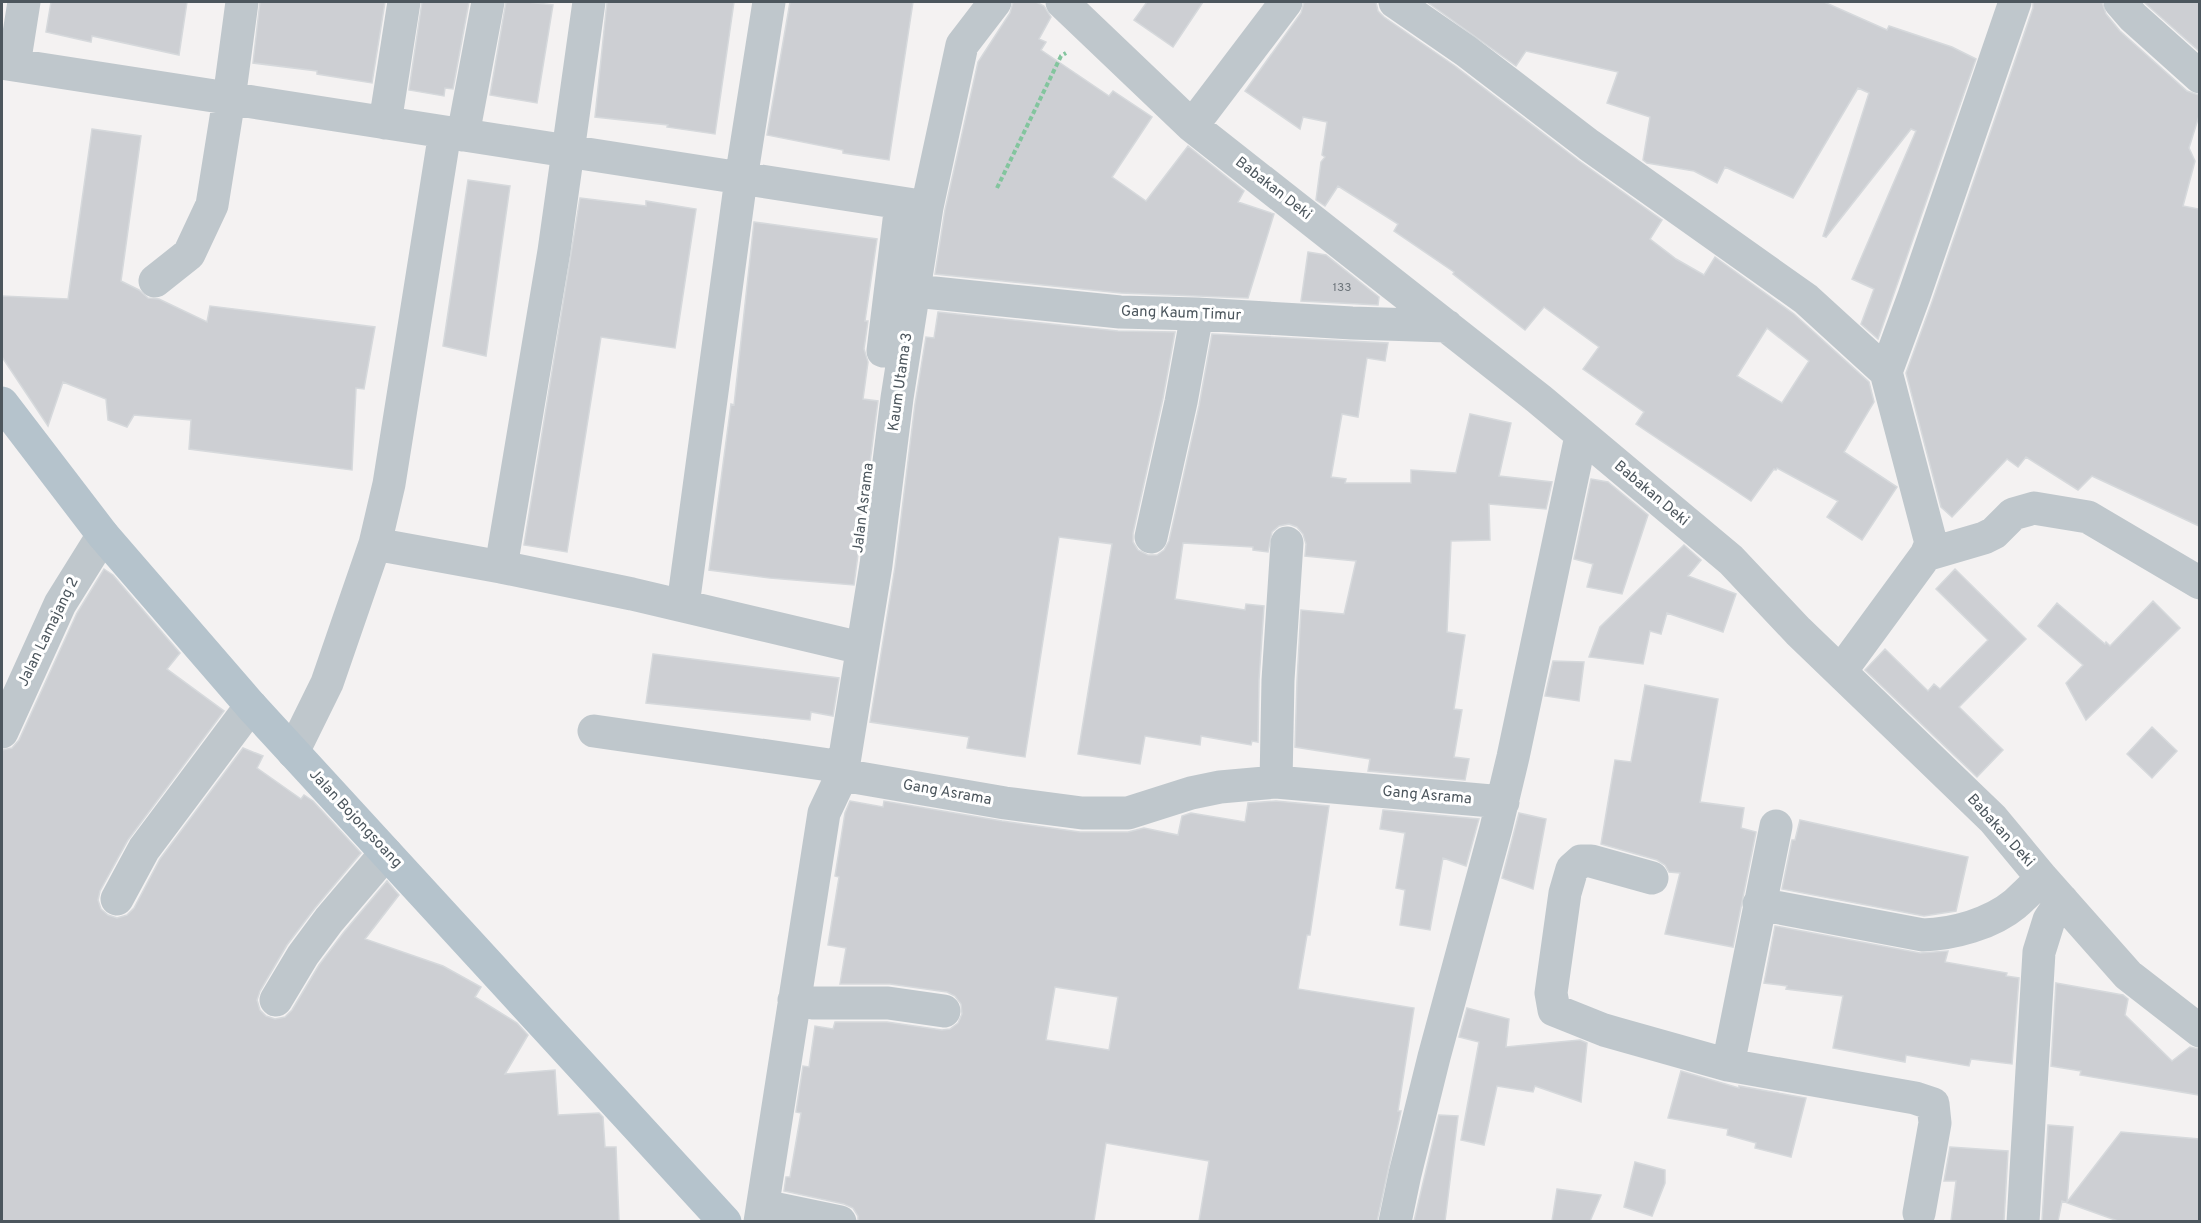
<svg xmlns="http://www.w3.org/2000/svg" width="2201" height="1223" viewBox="0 0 2201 1223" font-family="Overpass,sans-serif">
	<rect width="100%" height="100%" fill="#f4f2f2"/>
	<path fill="#cdcfd3" stroke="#d6d9dc" stroke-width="1.5" fill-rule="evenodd" d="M51,2H187L179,55L92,36L91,42L46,32Z
		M260,2H385L372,83L317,74V71L253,63Z
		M422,2H469L453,89L445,88L444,96L409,90Z
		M506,2H528L553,5L537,103L490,95Z
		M607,2H734L715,134L667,127L668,125L595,117Z
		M790,2H913L889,160L843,153V150L767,135Z
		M1013,2H1036L1044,6L1051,17L1039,39L1046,42L1041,50L1109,96L1113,91L1152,117L1112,177L1146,201L1188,146L1244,191L1238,202L1274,214L1248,298L1121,293L935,274L945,210L978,62L1010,13Z
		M1147,2H1203L1173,47L1134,20Z
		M1304,2H1376L1378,11L1384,17L1455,66L1578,160L1662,220L1650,239L1676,259L1704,275L1715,257L1794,314L1869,382L1874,402L1844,452L1897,487L1862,540L1827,517L1838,501L1777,468L1776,470L1774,469L1751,501L1636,424L1644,412L1583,369L1599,347L1544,307L1525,330L1453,274L1454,272L1394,231L1398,224L1338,186L1325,206L1316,200L1321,162L1325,157L1322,155L1327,122L1303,117L1300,129L1245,91L1301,13ZM1767,328L1809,361L1782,403L1737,376Z
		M1427,2H1824L1887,30L1889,26L1952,47L1976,59L1878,339L1861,324L1874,289L1852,279L1916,131L1911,129L1826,237L1823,236L1869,93L1858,88L1793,198L1725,167L1717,183L1694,171L1647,163L1643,160L1650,117L1607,103L1618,72L1526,51L1516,66Z
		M2033,2H2102L2106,14L2120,31L2187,91L2199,95V116L2189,148L2195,161L2183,206L2199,209V526L2092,476L2078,490L2026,457L2018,467L2007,459L1952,517L1941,507L1906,373L1932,302L2033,8Z
		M2144,2H2199V51L2146,4Z
		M92,129L141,136L121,281L139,290L148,298L159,299L207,322L210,306L375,327L364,389L356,388L352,470L189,449L191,420L134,415L127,427L108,420L106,399L63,382L48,426L2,357V296L68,299Z
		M468,180L510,186L486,356L443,346Z
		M580,198L646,206V201L696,209L675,348L601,337L567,552L524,545Z
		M754,222L877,239L865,321H868L864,349L868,362L863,399L878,401L854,585L770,578L709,570L731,404L734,405Z
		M1308,252L1326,255L1379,297L1378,305L1301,301Z
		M938,312L1118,331L1175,332L1163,398L1133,533V542L1138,550L1148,555H1157L1164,550L1169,541L1199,406L1212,334L1388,343L1385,361L1367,358L1358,417L1342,414L1331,477L1346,479L1345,483H1411V470L1456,473L1470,414L1511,423L1499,476L1552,482L1546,509L1489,504L1490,540L1451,541L1447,632L1465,635L1454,709L1462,710L1454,757L1469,759L1465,780L1368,771L1370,759L1295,747L1297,681L1301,610L1344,614L1356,561L1305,556L1306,544L1303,534L1297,527L1289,524L1279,526L1272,532L1268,552L1253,550V547L1183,543L1175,599L1245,610L1246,604L1264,606L1259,680L1258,742L1252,741L1251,745L1201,736L1200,745L1145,736L1140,764L1078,754L1112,544L1059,537L1025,757L967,748L969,737L870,722L895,567L915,404L926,337L934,338Z
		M1591,479L1608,482L1648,515L1622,594L1587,587L1593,564L1574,559Z
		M1684,545L1701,560L1688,576L1736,594L1723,632L1667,613L1661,634L1650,631L1643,664L1589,657L1600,627Z
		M104,569L113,575L180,653L167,669L224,711L128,840L100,891L98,900L101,909L108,915L117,918L127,915L134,908L160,859L243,748L263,756L257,768L301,799L304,795L313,801L361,853L315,908L287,945L260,991L257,1000L260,1010L266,1016L275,1019L285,1017L292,1010L319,965L344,932L387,881L399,895L365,939L443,966L481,987L475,997L517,1023L528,1035L505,1074L555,1070L558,1115L599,1113L603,1117L605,1147H616L619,1221H2V750L12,748L19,740L77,613Z
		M1955,569L2026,639L1959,707L2003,750L1977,777L1865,670L1885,649L1928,691L1934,684L1940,689L1988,640L1936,589Z
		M2153,601L2180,628L2086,720L2066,683L2083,665L2038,626L2057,603L2105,644L2106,642L2110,646Z
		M653,654L839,678L833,716L811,712L810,720L646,703Z
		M1553,661L1584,662L1579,701L1545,696Z
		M1645,685L1718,699L1700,802L1744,808L1741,828L1756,832L1733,947L1665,934L1680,873L1669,872L1665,865L1657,860L1601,844L1615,760L1631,762Z
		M2152,727L2177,751L2152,778L2127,754Z
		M850,801L883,807L884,801L1002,821L1080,832H1128L1144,828L1178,835L1182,816L1191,813L1245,822L1248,803L1276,801L1329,806L1310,935H1307L1298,989L1414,1008L1398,1111H1401L1377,1221H1199L1209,1161L1106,1143L1094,1221H858V1216L853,1208L844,1204L784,1191L786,1177H790L801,1113L796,1112L803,1066L809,1067L815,1026L833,1029L835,1022H887L942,1030L950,1029L958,1023L962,1014L961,1004L955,996L947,992L890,984H840L846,948L828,945L839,877L835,876L845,813ZM1055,987L1118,997L1109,1050L1046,1040Z
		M1383,810L1479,819L1466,866L1443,858L1430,930L1400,925L1405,890L1396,888L1405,833L1380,829Z
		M1519,813L1546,819L1533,889L1502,878Z
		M1800,820L1968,857L1956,911L1924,916L1782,889L1792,840H1795Z
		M1775,926L1920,953L1948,951L1945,962L2007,973L2006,976L2019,978L2012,1064L1971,1059L1969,1066L1906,1055L1905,1062L1833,1048L1843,996L1786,989L1787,986L1764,983Z
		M2056,983L2123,995L2128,999L2125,1015L2172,1061L2190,1047L2199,1049V1095L2080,1075L2081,1071L2051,1066Z
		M1467,1008L1509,1019L1506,1047L1580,1040L1587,1043L1581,1102L1535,1086L1533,1092L1497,1086L1484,1145L1461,1140L1479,1042L1459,1037Z
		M1681,1071L1739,1088V1086L1806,1098L1791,1157L1755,1148L1756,1143L1727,1135L1728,1129L1668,1118Z
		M1439,1115L1458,1116L1445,1221H1414Z
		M2048,1125L2073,1127L2067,1202L2121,1132L2199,1139V1221H2118L2062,1201L2058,1221H2042Z
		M1950,1147L2008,1151L2004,1221H1951L1956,1181H1944Z
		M1635,1162L1665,1170V1183L1652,1216L1624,1207Z
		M1557,1189L1601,1195L1590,1221H1552Z"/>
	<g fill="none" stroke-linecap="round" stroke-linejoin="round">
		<path stroke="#83c59e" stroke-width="4" stroke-dasharray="4.5 3" stroke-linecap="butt" d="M997,188L1061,56L1066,53"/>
		<path stroke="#bfc7cc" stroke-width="33" d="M1062,2L1192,126L1539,399L1731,560L1798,631L1993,819L2042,878L2128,975L2200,1031
			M1395,2L1466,51L1589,145L1806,299L1886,372L1931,543L1926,555L1841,671
			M2120,2L2133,17L2200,77
			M2,63L927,207
			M14,65L24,2
			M385,123L404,2
			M1192,126L1286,2
			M463,135L488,2
			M155,281L189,254L212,205L229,99L242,2
			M915,291L1120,312L1197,314L1352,323L1447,326
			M883,351L901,204
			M1886,372L1914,296L2015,2
			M1151,537L1181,402L1197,314
			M375,544L501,567L632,594L861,648
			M1926,555L1984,538L1994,533L2013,514L2034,508L2088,517L2200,583
			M501,567L554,251L589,2
			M683,605L741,179L769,2
			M594,731L843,767
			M2,732L60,604L103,535
			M293,752L327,683L375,544L389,484L445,132
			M842,775L1005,803L1082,813H1128L1191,793L1220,787L1276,782L1503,802
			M1276,782L1278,680L1287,543
			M1652,878L1591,861H1581L1572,869L1565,893L1551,993L1554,1010L1604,1030L1728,1065L1915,1098L1933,1104L1935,1123L1919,1213
			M117,899L144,849L251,706
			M1759,904L1923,935C1953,934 1991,924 2015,904C2024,896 2033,887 2042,878
			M276,1000L303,955L329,920L386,853
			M794,1000L813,1003H888L944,1011
			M1728,1065L1776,826
			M763,1206L840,1222
			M760,1222L824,813L842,775L876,565L897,398L927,207L962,45L995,2
			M1395,1222L1405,1174L1434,1057L1496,828L1513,757L1581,436
			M2023,1222L2039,952L2049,920L2062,900"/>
		<path stroke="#b5c3cc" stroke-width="33" d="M2,403L103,535L251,706L725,1222"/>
	</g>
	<g text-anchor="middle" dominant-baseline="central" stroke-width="6" stroke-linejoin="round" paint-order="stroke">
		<g font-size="12" fill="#6c747a">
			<text x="1342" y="288">133</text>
		</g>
		<g font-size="15" fill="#4c565d" stroke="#fff">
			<text transform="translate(1273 189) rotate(38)">Babakan Deki</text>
			<text transform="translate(1181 314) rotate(2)">Gang Kaum Timur</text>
			<text transform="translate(901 382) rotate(-82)">Kaum Utama 3</text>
			<text transform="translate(1651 494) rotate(40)">Babakan Deki</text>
			<text transform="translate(864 508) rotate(-83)">Jalan Asrama</text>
			<text transform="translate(49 632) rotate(-64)">Jalan Lamajang 2</text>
			<text transform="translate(947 793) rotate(10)">Gang Asrama</text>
			<text transform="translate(1427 796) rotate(5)">Gang Asrama</text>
			<text transform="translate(355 819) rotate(47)">Jalan Bojongsoang</text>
			<text transform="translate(2000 831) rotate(48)">Babakan Deki</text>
		</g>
	</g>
	<rect width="2201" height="1223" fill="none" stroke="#4c565d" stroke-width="6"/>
</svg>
